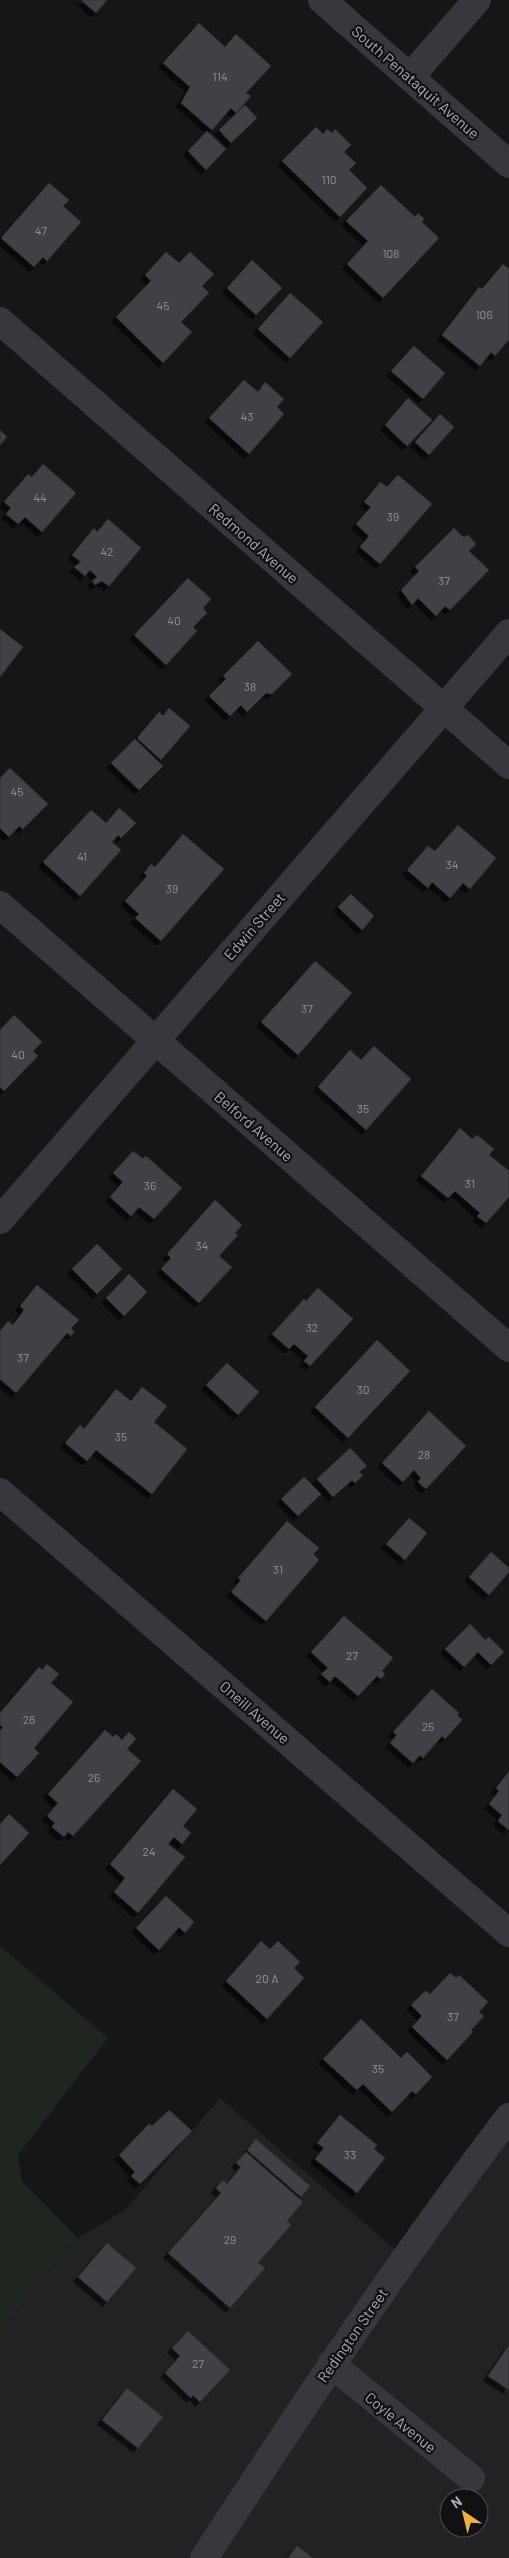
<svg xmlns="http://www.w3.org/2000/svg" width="509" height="2558" viewBox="0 0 509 2558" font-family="Barlow,sans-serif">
	<defs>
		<filter id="shadow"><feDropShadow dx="-4.5" dy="4.5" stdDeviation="0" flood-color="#0009"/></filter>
	</defs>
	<rect width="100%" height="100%" fill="#161618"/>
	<path fill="#222225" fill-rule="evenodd" d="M220,2098L405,2258L509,2117V2558H0V2331L78,2238L125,2210ZM449,2498H479V2528H449Z"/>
	<path fill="#1e261f" d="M0,1946L108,2038L18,2155L22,2181L78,2238L0,2331Z"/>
	<path fill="#404145" stroke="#303034" filter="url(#shadow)" d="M81,0H107L96,13Z
		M199,23L225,47L236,34L271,66L246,93L251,96L236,113L231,108L212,130L181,103L190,87L163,63Z
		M245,105L257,118L231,143L219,130Z
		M316,127L323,134L327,129L332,133L335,129L351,145L344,152L356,163L349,170L367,188L340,217L282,161Z
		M207,131L226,149L206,170L188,151Z
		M49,183L69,200L63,206L81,222L47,261L43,257L34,267L1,238Z
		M381,185L415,217L418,213L424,219L422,222L439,238L383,298L347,264L368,241L346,221Z
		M166,252L179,263L190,252L214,274L202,286L209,293L181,322L192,332L163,363L116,317L151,281L145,275Z
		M252,260L282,288L256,315L227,288Z
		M503,264L509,269V339L495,356L491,352L480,366L442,335L479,287L482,289Z
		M290,293L323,322L290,358L258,329Z
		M414,346L445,373L423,399L391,371Z
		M244,380L258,392L265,382L284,399L277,407L284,414L249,454L209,418Z
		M408,398L432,420L407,446L385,425Z
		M440,414L454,427L429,455L415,442Z
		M0,430L7,437L0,445Z
		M43,464L76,493L42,532L25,517L18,524L6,514L11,508L4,502L28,474L32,477Z
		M398,475L432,504L380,564L360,547L369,536L356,524L371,507L364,502L380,482L387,487Z
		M108,519L141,548L109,586L102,581L95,585L92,581L97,577L90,570L85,576L74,567L81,562L72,555L94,528L97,532Z
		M454,528L463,537L468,535L476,544L469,551L489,570L450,610L445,606L436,616L418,598L412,605L401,590L419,571L415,567Z
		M188,578L211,599L203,608L207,613L193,627L197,631L166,665L134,635Z
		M0,629L23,647L0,677Z
		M258,641L292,674L272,694L266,693L247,712L241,705L230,716L209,696L226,679L223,676Z
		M169,708L190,726L161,760L137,738L159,712L163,716Z
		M135,739L163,766L139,790L111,763Z
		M10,768L48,804L23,829L19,826L9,837L0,828V778Z
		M119,808L136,823L121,838L118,835L112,842L121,850L80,896L43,862L91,810L106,823Z
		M458,825L496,858L470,889L463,883L450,898L432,882L428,888L407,870L428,846L435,851Z
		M183,834L224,869L161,941L135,918L139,914L125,901L147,876L144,873L151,864L155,867Z
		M351,894L374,916L362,930L338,907Z
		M315,961L352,993L298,1055L261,1022Z
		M14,1015L42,1042L33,1051L38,1056L4,1091L0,1087V1030Z
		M374,1046L411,1079L366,1130L318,1087L350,1050L361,1060Z
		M460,1128L472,1139L477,1135L494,1149L489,1155L509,1171V1197L486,1223L477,1216L480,1213L455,1191L448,1198L421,1176Z
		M133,1151L143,1159L146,1156L182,1188L154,1219L139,1207L131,1216L110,1197L123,1182L113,1173Z
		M215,1200L242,1225L235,1233L238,1235L219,1256L232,1267L199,1303L161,1269L171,1258L167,1254Z
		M97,1244L122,1269L97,1294L72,1269Z
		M129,1274L147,1292L124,1316L106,1298Z
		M37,1285L79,1320L71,1328L74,1332L71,1336L67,1333L16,1393L0,1379V1331L8,1321L13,1325L24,1310L20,1306Z
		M318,1288L353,1319L310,1366L304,1361L308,1356L294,1344L289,1349L272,1334L304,1299L306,1301Z
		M377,1340L410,1371L348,1438L315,1407Z
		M227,1363L259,1392L238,1415L206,1385Z
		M142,1387L167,1406L154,1422L187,1449L152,1494L96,1450L87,1461L65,1443L80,1425L84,1429L116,1389L131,1401Z
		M429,1411L466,1446L426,1489L418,1482L421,1478L414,1470L403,1482L382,1463Z
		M350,1448L367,1466L359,1472L363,1475L355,1483L352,1480L333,1497L317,1479Z
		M304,1477L321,1494L298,1516L281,1499Z
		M409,1518L427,1533L405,1560L386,1544Z
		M287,1521L319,1548L313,1554L319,1560L266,1621L231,1592L241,1580L238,1578Z
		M491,1552L509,1568V1572L489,1595L469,1577Z
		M344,1616L393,1658L382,1671L385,1674L381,1679L377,1676L358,1696L335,1676L330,1682L321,1674L328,1668L311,1652Z
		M470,1624L485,1640L489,1637L504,1652L491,1665L478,1652L464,1667L445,1649Z
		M47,1664L59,1674L51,1683L73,1702L34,1748L39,1753L17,1777L0,1762V1731L3,1727L0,1725V1713L39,1667L42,1670Z
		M432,1689L459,1713L457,1715L462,1720L445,1739L442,1736L423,1758L420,1755L413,1763L390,1743L397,1735L393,1732Z
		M105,1730L113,1737L116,1734L122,1740L129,1732L136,1739L127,1749L141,1761L73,1836L68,1832L64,1837L52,1827L55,1823L47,1816L58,1803L48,1794Z
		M509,1771V1830L498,1821L502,1815L489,1804L499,1791L496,1788Z
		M173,1789L197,1809L183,1826L191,1833L182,1844L174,1837L168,1844L185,1857L138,1913L114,1892L125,1878L110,1864Z
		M9,1814L29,1833L0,1865V1824Z
		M166,1896L194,1922L185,1933L179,1927L159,1950L136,1928Z
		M261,1941L270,1949L278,1941L300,1962L294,1968L304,1978L267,2019L226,1981Z
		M450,1973L456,1978L459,1975L488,2002L479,2012L484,2016L471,2030L473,2032L447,2060L412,2027L422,2016L411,2005L425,1991L430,1994Z
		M361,2019L401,2058L407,2052L432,2077L416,2094L412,2091L392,2112L363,2084L357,2090L323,2059Z
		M169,2110L192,2131L140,2184L131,2176L135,2172L119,2155L149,2124L152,2126Z
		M340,2115L377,2145L374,2149L385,2158L357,2193L315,2159L324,2148L317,2143Z
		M256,2139L310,2186L301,2197L247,2150Z
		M246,2152L303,2202L287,2221L291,2225L258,2263L265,2268L230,2308L168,2253L221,2193L216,2188L223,2180L227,2184L241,2167L236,2163Z
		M107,2243L136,2268L107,2302L78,2277Z
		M188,2331L230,2370L200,2402L193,2395L191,2398L165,2373L180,2356L172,2348Z
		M509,2345V2390L488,2376Z
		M127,2388L163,2417L138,2448L102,2420Z
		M297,2546L313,2558H288Z"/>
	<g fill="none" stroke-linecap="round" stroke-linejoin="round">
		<path stroke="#37383d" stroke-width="28" d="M322,0L509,164
			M410,77L477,0
			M0,321L509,765
			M0,905L509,1348
			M0,1220L509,633
			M0,1492L509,1933
			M331,2364L471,2478
			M204,2558C302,2408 400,2259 509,2117"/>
	</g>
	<g text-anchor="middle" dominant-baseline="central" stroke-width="4.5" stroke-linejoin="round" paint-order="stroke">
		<g font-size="12" fill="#8e929b">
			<text x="220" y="76">114</text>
			<text x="329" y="179">110</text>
			<text x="41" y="230">47</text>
			<text x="391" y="253">108</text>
			<text x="163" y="305">45</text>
			<text x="484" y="314">106</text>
			<text x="247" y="416">43</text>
			<text x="40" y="497">44</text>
			<text x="393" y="516">39</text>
			<text x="107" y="551">42</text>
			<text x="444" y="580">37</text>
			<text x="174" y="620">40</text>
			<text x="250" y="686">38</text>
			<text x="17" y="791">45</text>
			<text x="82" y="856">41</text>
			<text x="452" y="864">34</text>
			<text x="172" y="888">39</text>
			<text x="307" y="1008">37</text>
			<text x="18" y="1054">40</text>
			<text x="363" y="1108">35</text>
			<text x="470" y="1183">31</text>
			<text x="150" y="1185">36</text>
			<text x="202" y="1245">34</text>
			<text x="312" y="1327">32</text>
			<text x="23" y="1357">37</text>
			<text x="363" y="1389">30</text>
			<text x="121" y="1436">35</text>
			<text x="424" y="1454">28</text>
			<text x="278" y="1569">31</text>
			<text x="352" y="1655">27</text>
			<text x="29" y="1719">28</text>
			<text x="428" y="1726">25</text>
			<text x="94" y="1777">26</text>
			<text x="149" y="1851">24</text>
			<text x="267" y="1978">20 A</text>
			<text x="453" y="2016">37</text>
			<text x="378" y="2068">35</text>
			<text x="350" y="2154">33</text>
			<text x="230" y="2239">29</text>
			<text x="198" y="2363">27</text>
		</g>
		<g font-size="15" fill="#a8adb8" stroke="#111113">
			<text transform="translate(416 82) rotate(41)">South Penataquit Avenue</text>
			<text transform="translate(254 543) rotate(41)">Redmond Avenue</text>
			<text transform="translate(254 926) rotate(-49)">Edwin Street</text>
			<text transform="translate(254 1126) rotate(41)">Belford Avenue</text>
			<text transform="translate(255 1712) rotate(41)">Oneill Avenue</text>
			<text transform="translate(352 2335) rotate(-55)">Redington Street</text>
			<text transform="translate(401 2422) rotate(39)">Coyle Avenue</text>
		</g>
	</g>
	<g transform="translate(464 2513) rotate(325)"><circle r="24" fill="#111113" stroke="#4d4f55"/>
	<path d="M0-4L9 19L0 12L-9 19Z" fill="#f2b134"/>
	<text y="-8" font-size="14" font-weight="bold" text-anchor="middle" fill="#a8adb8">N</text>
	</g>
</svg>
